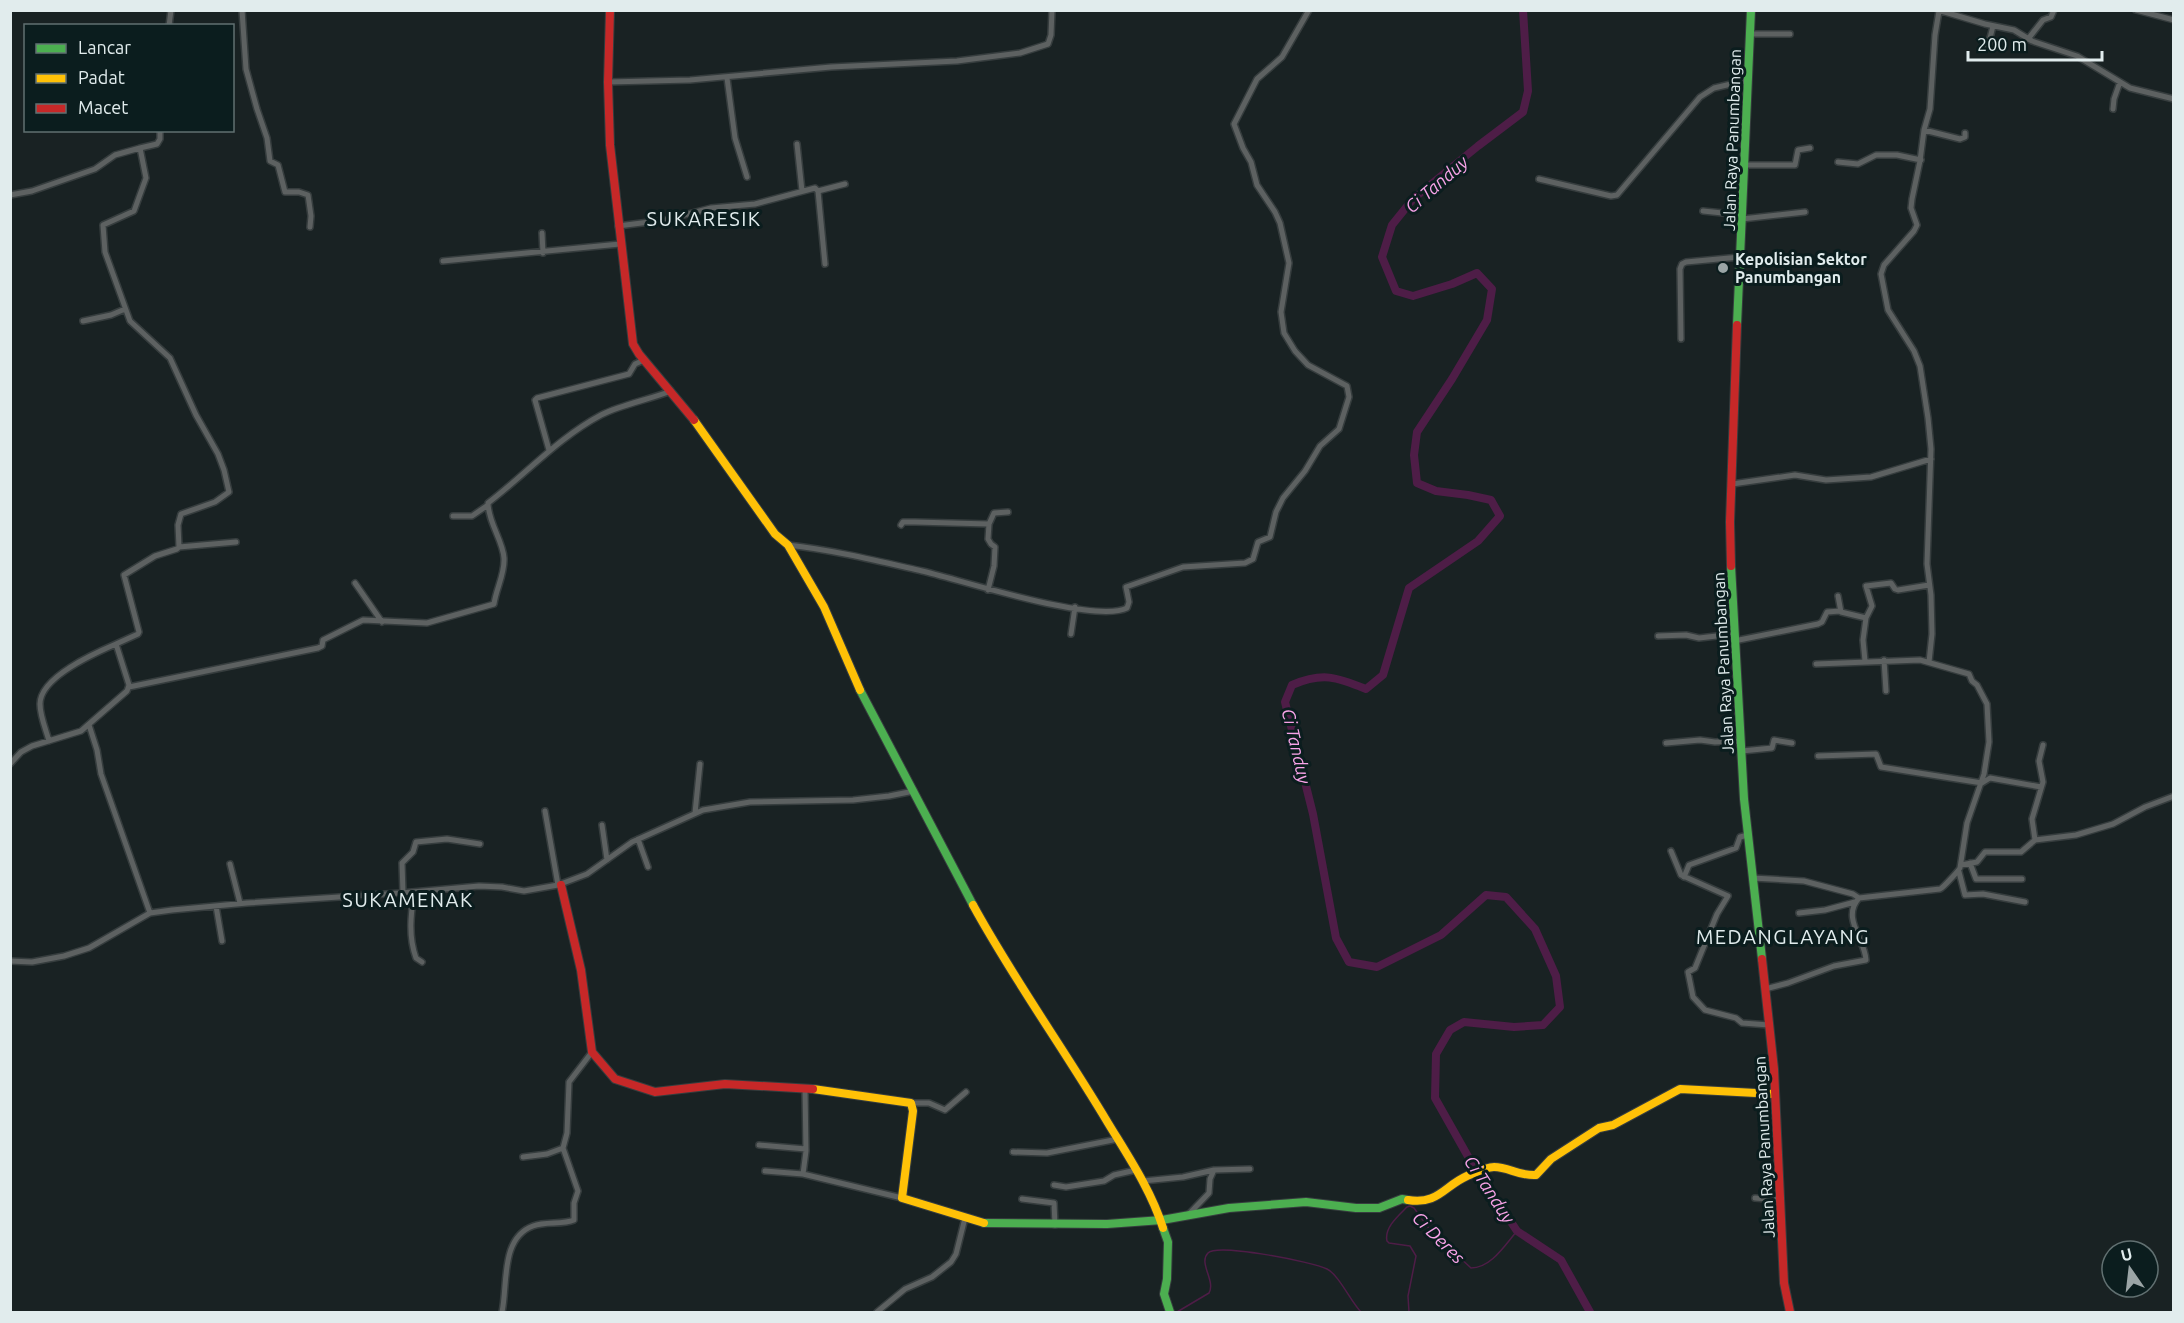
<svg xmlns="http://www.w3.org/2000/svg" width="2184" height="1323" viewBox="0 0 2184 1323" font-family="Ubuntu,sans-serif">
	<rect width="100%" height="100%" fill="#192223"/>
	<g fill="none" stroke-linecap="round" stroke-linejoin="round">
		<path stroke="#4e1d47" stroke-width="1.5" d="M1177,1312L1209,1293C1216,1281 1198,1263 1208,1253C1218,1243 1313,1262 1327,1269C1339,1275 1351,1302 1361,1312
			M1409,1312L1408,1296L1416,1256L1410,1246L1389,1243L1387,1241C1384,1228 1398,1216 1407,1207L1410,1206L1414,1208L1430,1230L1471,1268C1491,1268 1505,1245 1517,1231"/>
		<path stroke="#4e1d47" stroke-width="8" d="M1523,10L1528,91L1523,112L1478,146L1413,199L1392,225L1382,257L1396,291L1413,296L1452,284L1477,273L1492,289L1487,320L1452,379L1417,432L1414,455L1417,483L1436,491L1468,495L1491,500L1500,516L1478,541L1409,588L1383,675L1366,689C1336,677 1323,672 1292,685L1285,702L1313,814L1336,938L1349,962L1377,967L1441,935L1486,895L1506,897L1535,929L1556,976L1560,1007L1543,1025L1514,1027L1464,1022L1450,1030L1436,1054L1435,1098L1470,1160L1517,1231L1561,1260L1590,1312"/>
		<defs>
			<path id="street" d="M242,10L246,69L257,109L267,138L270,161L278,165L285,192H299L308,195L311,216L310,227
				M1938,10L1985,24L2014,30L2032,41L2077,56L2130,88L2174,99
				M2136,10L2174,20
				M169,26L171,10
				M1750,34H1790
				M2028,39L2043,20L2051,17L2054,10
				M1988,46L1993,26
				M727,78L735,138L747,177
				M608,82L690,80L831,67L957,61L1020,53L1048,44L1051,35L1052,10
				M2113,109L2114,99L2120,82
				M1924,130L1960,139L1965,137V133
				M797,144L802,191
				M1838,162L1858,164L1876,155H1897L1921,160
				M1745,165H1795L1798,150L1810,148
				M1539,179L1611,196L1617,195L1700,97L1714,88L1748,80
				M818,191L845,184
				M10,195L32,191L95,169L115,155L140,148
				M1703,211L1742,215
				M1742,219L1805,212
				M618,226L665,220L711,208L755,204L815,188L818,191L825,264
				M542,233L543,253
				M443,261L620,244
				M83,321L111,315L125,309
				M1681,339L1680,269L1682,264L1686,262L1740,257
				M549,450L535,400L537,398L629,374L635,364L644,360
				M1732,484L1795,475L1826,480L1871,477L1931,459
				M453,516H472L488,505
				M901,525L903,522H915L989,524
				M788,545C833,550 878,561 922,571C961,580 1095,624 1127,608L1129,602L1126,587L1183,567L1245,563L1253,559L1258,542L1270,537L1276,512L1283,498L1305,471L1320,446L1339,429L1349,397L1347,386L1308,365L1295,351L1284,333L1281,312L1289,263L1280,223L1275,212L1257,185L1251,162L1243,148L1234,124L1257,79L1282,57L1309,10
				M179,547L236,542
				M355,583L382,622
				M988,590L994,566L995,547L991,544L988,539L989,524L994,513L1008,512
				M1838,596L1841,612L1866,618L1863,640L1865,661
				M1866,618L1872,606L1866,586L1891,583L1895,589L1898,590L1929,585
				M1071,634L1075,607
				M1658,636L1686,635L1699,638L1734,634
				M1734,641L1818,624L1822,622L1827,612L1840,611
				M1884,660L1886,691
				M1929,662L1932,634L1931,595L1927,564L1931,449L1928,418L1920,366L1914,351L1888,310L1881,274L1884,265L1914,231L1917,225L1911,208L1912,199L1920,161L1924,130L1930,109L1935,35L1939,11
				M129,687L318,648L322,646L323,640L363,620L427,623L494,604C496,589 505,574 504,558C503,541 488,522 488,503C526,474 558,438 601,415C623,404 648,400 671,391
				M89,725L97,750L101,774L150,913
				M49,741C46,730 40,716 40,704C40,677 95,653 116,644
				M1666,743L1700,740L1715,742L1741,741
				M1742,751L1772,748L1774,740L1792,743
				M1818,756L1876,754L1881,767L1982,783L1990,778L2041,787
				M10,764L21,752L32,746L81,731L127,691L129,685L116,644L138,634L139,632L124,575L155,556L177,549L179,547L178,525L181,514L215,502L229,492L224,470L218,454L196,415L170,358L130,321L105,252L103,225L134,211L146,178L140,148L157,144L160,139V130
				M545,811L558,885
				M695,813L700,764
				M602,825L607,860
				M638,839L648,867
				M2035,840L2032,819L2043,782L2039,761L2043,745
				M1671,851L1681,875L1728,896L1717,914L1695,968L1688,972L1693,997L1705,1010L1736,1018L1742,1023L1769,1025
				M1970,863L1976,879H2022
				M230,864L240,903
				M1961,865L1977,862L1985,852H2021L2035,840L2076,835L2113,824L2145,807L2174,796
				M1959,872L1965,895L1983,894L2025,902
				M1684,877L1689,865L1736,848L1740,837L1748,835
				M1752,878L1804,881L1853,894L1859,898L1940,889C1943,888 1960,869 1960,868L1967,823L1984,774L1989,742L1987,704L1977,685L1972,681L1969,674L1920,660L1816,664
				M414,892C411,914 408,936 416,958L422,962
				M403,893L402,863L413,852L416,842L447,839L480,844
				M216,906L222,941
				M1799,913L1825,910L1855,902
				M10,961L32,962L64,956L89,948L150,913L172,910L247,903L401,893L479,886L502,887L524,891L558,885L587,874L632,842L703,810L750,802L853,800L889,796L914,791
				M1765,989L1788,983L1834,966L1866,960C1865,939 1841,918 1859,898
				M805,1089L806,1151L803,1174L902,1198
				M911,1103H929L945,1110L966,1092
				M759,1145L806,1149
				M1013,1152L1047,1153L1118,1139
				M523,1157L547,1154L563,1148L567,1133L569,1082L592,1052
				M765,1171L803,1174
				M1143,1181L1183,1177L1214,1170L1250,1169
				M1054,1185L1066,1187L1104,1181L1114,1175L1136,1170
				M1755,1198L1780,1200
				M1022,1199L1054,1203L1055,1225
				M1187,1216L1209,1193L1210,1179L1214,1170
				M502,1312C508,1285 500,1238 533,1226C546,1221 562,1225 574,1220V1203L578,1191L563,1148
				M877,1312L905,1289L932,1277L951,1262L956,1254L965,1218"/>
			<path id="fast" d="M1737,325L1751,10
				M1731,566L1744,799L1762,959
				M860,690L973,905
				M984,1223L1107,1224L1162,1220L1229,1208L1306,1202L1356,1208H1379L1402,1199L1408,1200
				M1163,1228L1168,1242L1167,1279L1164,1294L1170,1312"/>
			<path id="slow" d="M694,420L775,534L788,545L824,607L860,690
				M973,905C1014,980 1064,1049 1108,1123C1128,1156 1151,1190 1163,1228
				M813,1089L911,1103L913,1111L902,1198L984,1223
				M1408,1200C1438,1205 1444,1186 1467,1176C1474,1173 1487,1167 1494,1167C1509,1167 1518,1176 1536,1175L1551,1159L1599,1128L1613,1125L1680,1089L1775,1094"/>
			<path id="jam" d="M610,10L608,82L610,145L633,344L639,354L694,420
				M1731,566L1730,522L1737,325
				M561,885L581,970L592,1052L615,1079L655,1092L725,1084L813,1089
				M1762,959L1774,1069L1784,1283L1790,1312"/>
		</defs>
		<use href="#street" stroke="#363d3e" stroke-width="8"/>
		<use href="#fast" stroke="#363d3e" stroke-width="10"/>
		<use href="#slow" stroke="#363d3e" stroke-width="10"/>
		<use href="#jam" stroke="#363d3e" stroke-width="10"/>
		<use href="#street" stroke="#5d6161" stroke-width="5"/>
		<use href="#fast" stroke="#4caf50" stroke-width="8"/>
		<use href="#slow" stroke="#ffc107" stroke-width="8"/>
		<use href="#jam" stroke="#c62828" stroke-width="8"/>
	</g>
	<circle fill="#9ba5a6" stroke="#0b1d1e" stroke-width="2" cx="1723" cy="268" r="6"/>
	<g text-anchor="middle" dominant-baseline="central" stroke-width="6" stroke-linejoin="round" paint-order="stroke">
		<g font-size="16" fill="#e1eced" stroke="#0b1d1e">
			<text transform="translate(1732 140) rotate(-88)">Jalan Raya Panumbangan</text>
			<text transform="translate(1723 663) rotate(-93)">Jalan Raya Panumbangan</text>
			<text transform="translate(1764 1147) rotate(-93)">Jalan Raya Panumbangan</text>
		</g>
		<g font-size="16" font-weight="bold" fill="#e1eced" stroke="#0b1d1e" text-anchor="start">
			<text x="1735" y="259">Kepolisian Sektor<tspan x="1735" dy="18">Panumbangan</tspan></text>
		</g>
		<g font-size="18" font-style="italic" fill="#f8a3e8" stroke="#0b1d1e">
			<text transform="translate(1436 184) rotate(-41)">Ci Tanduy</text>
			<text transform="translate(1297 746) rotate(77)">Ci Tanduy</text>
			<text transform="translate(1490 1189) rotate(57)">Ci Tanduy</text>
			<text transform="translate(1439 1237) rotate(45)">Ci Deres</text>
		</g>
		<g font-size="20" letter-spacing="1.5" fill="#e1eced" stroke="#0b1d1e">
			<text x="704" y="218">SUKARESIK</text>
			<text x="408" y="899">SUKAMENAK</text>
			<text x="1783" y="936">MEDANGLAYANG</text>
		</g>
	</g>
	<rect width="2184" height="1323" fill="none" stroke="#e1eced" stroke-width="24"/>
	<rect x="24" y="24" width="210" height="108" fill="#0b1d1e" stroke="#617071" stroke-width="1.5"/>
	<rect x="36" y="44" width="30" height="9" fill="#4caf50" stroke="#617071" stroke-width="1.5"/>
	<text x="78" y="54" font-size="18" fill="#e1eced">Lancar</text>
	<rect x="36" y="74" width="30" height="9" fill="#ffc107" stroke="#617071" stroke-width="1.5"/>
	<text x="78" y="84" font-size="18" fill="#e1eced">Padat</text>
	<rect x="36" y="104" width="30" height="9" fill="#c62828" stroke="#617071" stroke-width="1.5"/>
	<text x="78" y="114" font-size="18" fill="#e1eced">Macet</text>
	<g transform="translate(2130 1269) rotate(346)"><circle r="28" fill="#0b1d1e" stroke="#617071" stroke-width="1.5"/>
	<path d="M0-4.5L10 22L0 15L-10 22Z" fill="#9ba5a6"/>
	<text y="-9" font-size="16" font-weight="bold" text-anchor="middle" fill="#e1eced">U</text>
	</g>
	<path d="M1968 51v9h134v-9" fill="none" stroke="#e1eced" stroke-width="3"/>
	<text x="1977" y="51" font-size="18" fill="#e1eced" stroke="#0b1d1e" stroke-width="4.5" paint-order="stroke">200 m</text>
</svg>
